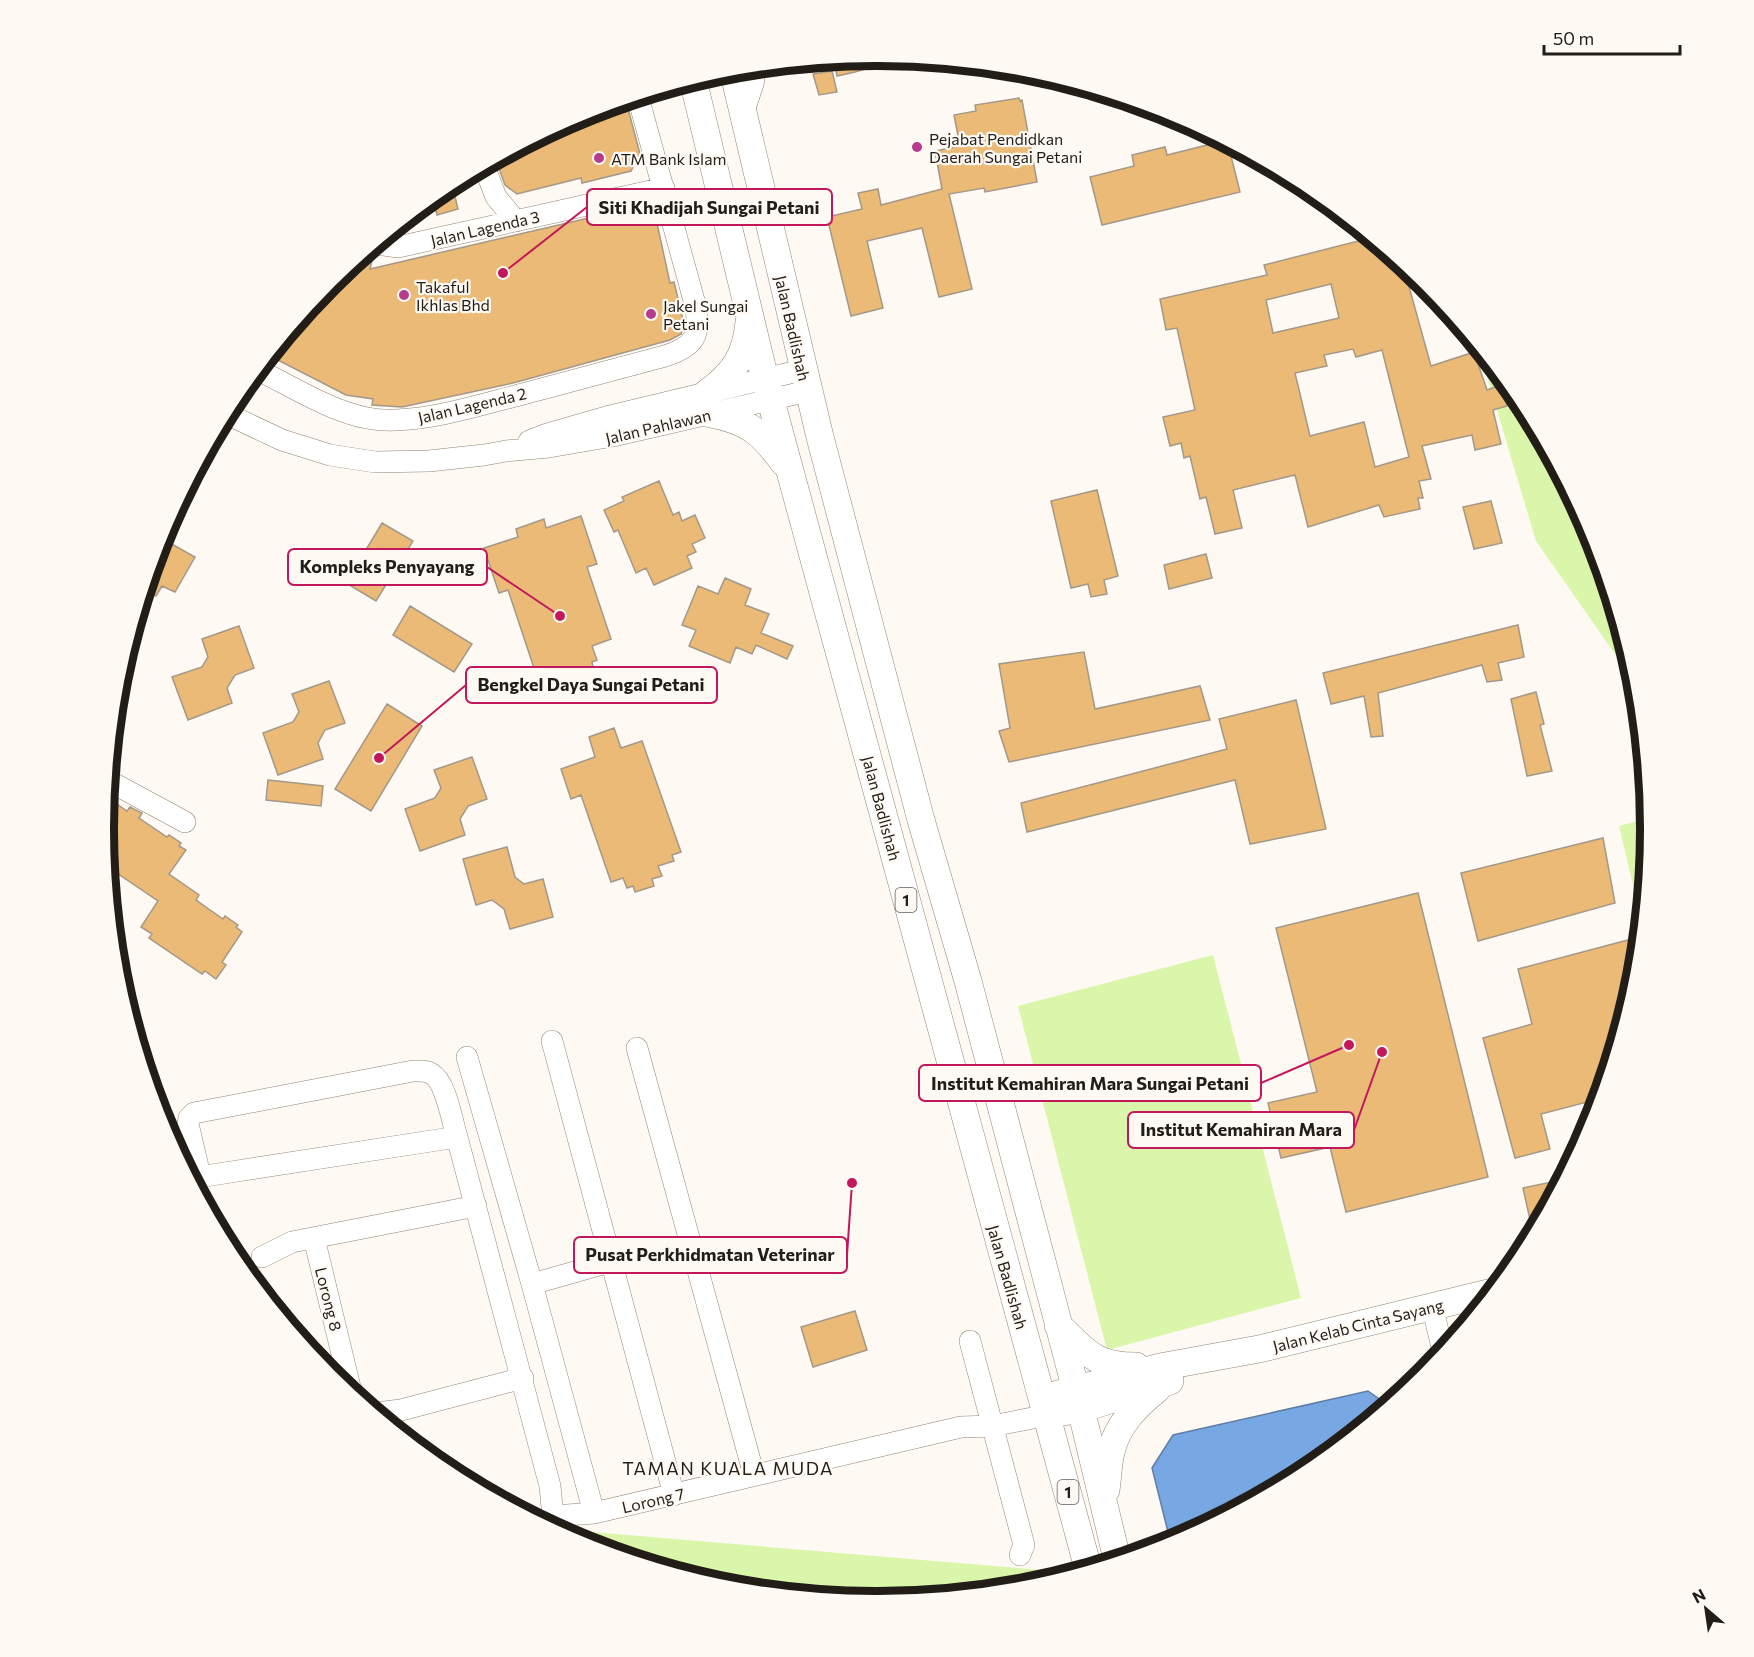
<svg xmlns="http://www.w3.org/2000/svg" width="1754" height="1657" viewBox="0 0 1754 1657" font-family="Commissioner,sans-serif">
	<rect width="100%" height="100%" fill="#fef9f2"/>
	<path fill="#daf6ab" d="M1479,350L1520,399L1591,533L1636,684L1536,541Z
		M1649,818L1650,829L1641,918L1619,826Z
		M1213,955L1301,1298L1107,1350L1018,1006Z
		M592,1532L1064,1572V1576L1027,1587L877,1601L726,1587L591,1546Z"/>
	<path fill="#77a8e4" stroke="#5e7ea6" stroke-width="1.5" d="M1368,1391L1385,1403L1386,1406L1306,1471L1182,1538L1169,1536L1152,1468L1173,1435Z"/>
	<path fill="#eaba76" stroke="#a49888" stroke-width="1.5" fill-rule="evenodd" d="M877,56H885L886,63L855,72L837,76L834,60Z
		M832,71L837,92L819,95L813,74Z
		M1019,98L1020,101L1022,100L1037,182L985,192L984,188L949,194L972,289L939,297L922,228L867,241L883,308L851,316L827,217L862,209L858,193L878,189L881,205L942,189L935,151L960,146L954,115L976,111L975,105Z
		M626,101L640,154L631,171L582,183L581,178L517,194L505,185L496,160L582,114Z
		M1223,141L1228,144L1240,192L1102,225L1090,177L1134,166L1132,155L1165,147L1167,155Z
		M452,184L458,209L437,215L433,198Z
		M640,206L656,219L670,283L674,282L684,324L681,334L670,340L513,383L402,407L372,405L373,399L346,395L270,356L331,282L367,252L373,256L370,269Z
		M1370,238L1403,265L1431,366L1474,352L1487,390L1501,385L1507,406L1493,410L1501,444L1475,450L1472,435L1422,446L1431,479L1419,481L1423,498H1418L1420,509L1384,517L1379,505L1308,527L1295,475L1233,490L1242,528L1215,534L1206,497L1200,499L1190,456L1184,458L1181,443L1170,446L1163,417L1195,410L1177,328L1166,330L1160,299L1267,275L1264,265ZM1331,284L1339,318L1273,333L1266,300ZM1353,349L1356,357L1382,350L1409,457L1375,467L1364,422L1310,436L1295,373L1327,366L1324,355Z
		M659,481L673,515L679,512L682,521L695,515L705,538L692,544L696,552L687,556L692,568L654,585L646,568L636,573L618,530L614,532L604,510L624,501L622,497Z
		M1097,490L1118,576L1104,580L1107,594L1091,597L1088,584L1071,588L1051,501Z
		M1491,501L1502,543L1474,549L1463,507Z
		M581,516L597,564L587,567L611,639L592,646L597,660L592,662L593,667L565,676L563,672L538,680L508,590L499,593L484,548L518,537L516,529L544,519L546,528Z
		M382,523L413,541L376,601L346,583Z
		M161,538L195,557L175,592L162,586L156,596L146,590Z
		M1206,554L1212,578L1169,589L1164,565Z
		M725,578L751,589L745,605L769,614L761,633L793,646L787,659L756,645L752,654L736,647L730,663L689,646L696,630L682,625L698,586L718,594Z
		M410,606L472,644L454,672L393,635Z
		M1518,625L1524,657L1498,663L1502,680L1487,682L1482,665L1378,693L1383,736L1371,737L1364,696L1331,704L1323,673Z
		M239,626L254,668L235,675L227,688L232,703L188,720L172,677L202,667L208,657L202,639Z
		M1084,652L1095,709L1200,686L1210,720L1009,762L999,731L1010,728L999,664Z
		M329,681L345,723L325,730L318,743L323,759L278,775L263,733L293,722L299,712L292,694Z
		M1536,692L1544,724L1540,725L1552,771L1527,776L1511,699Z
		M1296,700L1326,829L1250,844L1235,780L1027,832L1021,803L1227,749L1219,719Z
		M387,704L422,726L371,811L335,789Z
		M614,728L621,748L642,741L681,852L672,855L674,861L658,866L662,876L652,879L654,886L635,892L633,886L627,888L623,878L611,882L581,795L571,799L561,769L595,757L589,737Z
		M472,757L487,799L468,806L460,819L465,835L420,851L405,809L435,798L441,788L434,770Z
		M268,780L323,786L321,806L266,800Z
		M114,802L127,811L130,807L142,813L139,818L167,837L169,835L181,843L179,846L186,850L169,874L199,895L196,900L223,919L225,916L238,925L236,927L242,932L222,962L226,965L216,979L205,971L202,974L149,938L152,934L141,927L158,901L108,867L104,828L111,818L106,814Z
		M1603,838L1615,903L1478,941L1461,873Z
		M507,847L515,877L524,884L543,879L553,917L510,929L504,909L492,900L476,905L463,859Z
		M1418,893L1488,1177L1346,1212L1330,1147L1281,1158L1268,1103L1317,1092L1276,928Z
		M1639,937L1635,980L1599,1099L1541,1114L1550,1149L1515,1158L1483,1038L1532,1024L1518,969Z
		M1561,1180L1533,1233L1523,1188Z
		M855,1311L867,1350L813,1367L801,1327Z"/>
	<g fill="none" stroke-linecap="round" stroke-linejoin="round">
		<defs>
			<path id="minor" d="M744,111L753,84L756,67
				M484,166L496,197L516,221
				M377,244L398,247L664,188
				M258,370C291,386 330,411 367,418C411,427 476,406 519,395C568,382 617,369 665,356C696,346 701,335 695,304L638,97
				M227,414L282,440L330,455L375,462L429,461L484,455L506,451L549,447L613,436L808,391
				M529,441L547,434L606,417L802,370
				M109,781L185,822
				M552,1041L674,1495
				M637,1048L754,1475
				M467,1057L532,1284L594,1513
				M457,1137L205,1176L199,1171L188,1124L189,1118L194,1113L413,1071C420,1071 426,1070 432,1074C446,1082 452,1121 457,1137L550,1486L554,1528
				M314,1238L350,1387L354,1395
				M262,1257L292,1242L476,1206
				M532,1284L610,1262
				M1432,1306L1443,1351
				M970,1341L1024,1545L1020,1555
				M376,1413L401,1410L523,1378
				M554,1516L594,1513L961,1427L992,1426L1048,1415"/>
			<path id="major" d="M733,70L820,437L921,820L968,981L1081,1409L1117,1559
				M693,80L765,379L1088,1568
				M707,393C734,373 746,356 749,322
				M711,414C749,421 762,433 784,463
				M1058,1325C1086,1352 1094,1366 1136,1366
				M1058,1394L1160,1367L1259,1349L1492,1292
				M1063,1412L1081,1409L1170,1381
				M1106,1490C1108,1477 1108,1464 1111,1452C1117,1425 1136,1406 1157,1389"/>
		</defs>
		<use href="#minor" stroke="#918575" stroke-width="22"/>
		<use href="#major" stroke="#918575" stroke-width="28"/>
		<use href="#minor" stroke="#fff" stroke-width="21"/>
		<use href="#major" stroke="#fff" stroke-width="27"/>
	</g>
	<g fill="#b63b8c" stroke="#fef9f2" stroke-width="2">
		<circle cx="917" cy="147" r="6"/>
		<circle cx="599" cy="158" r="6"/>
		<circle cx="404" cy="295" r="6"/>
		<circle cx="651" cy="314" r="6"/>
	</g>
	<g text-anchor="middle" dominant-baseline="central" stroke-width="4.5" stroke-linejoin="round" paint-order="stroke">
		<g fill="#fef9f2" stroke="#645f59" stroke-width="1.5">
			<rect x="895.5" y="888" width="21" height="24" rx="4.5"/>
			<rect x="1057.5" y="1480" width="21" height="24" rx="4.5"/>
		</g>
		<g font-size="15" font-weight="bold" fill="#221d17">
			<text x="906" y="900">1</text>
			<text x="1068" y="1492">1</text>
		</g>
		<g font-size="16" fill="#221d17" stroke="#fef9f2" text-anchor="start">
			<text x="929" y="138">Pejabat Pendidkan<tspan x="929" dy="18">Daerah Sungai Petani</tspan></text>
			<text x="611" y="158">ATM Bank Islam</text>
			<text x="416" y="286">Takaful<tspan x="416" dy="18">Ikhlas Bhd</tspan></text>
			<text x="663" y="305">Jakel Sungai<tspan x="663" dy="18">Petani</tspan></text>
		</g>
		<g font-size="16" fill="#221d17" stroke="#fef9f2">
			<text transform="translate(485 228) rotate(-13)">Jalan Lagenda 3</text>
			<text transform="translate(793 328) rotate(77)">Jalan Badlishah</text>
			<text transform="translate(472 405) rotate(-13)">Jalan Lagenda 2</text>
			<text transform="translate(658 426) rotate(-13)">Jalan Pahlawan</text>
			<text transform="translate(882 808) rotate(75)">Jalan Badlishah</text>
			<text transform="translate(1008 1277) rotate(74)">Jalan Badlishah</text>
			<text transform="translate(329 1299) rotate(76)">Lorong 8</text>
			<text transform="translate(1358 1325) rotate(-14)">Jalan Kelab Cinta Sayang</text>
			<text transform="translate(653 1500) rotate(-13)">Lorong 7</text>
		</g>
		<g font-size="18" letter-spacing="1.5" fill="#221d17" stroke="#fef9f2">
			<text x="728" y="1468">TAMAN KUALA MUDA</text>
		</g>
	</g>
	<path d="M0 0H1754V1657H0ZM876 66H878A762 762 0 0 1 1640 828V829A762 762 0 0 1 878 1591H876A762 762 0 0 1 114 829V828A762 762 0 0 1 876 66Z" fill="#fef9f2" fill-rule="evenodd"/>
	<path fill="none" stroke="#221d17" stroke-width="8" d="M876 66H878A762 762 0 0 1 1640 828V829A762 762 0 0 1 878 1591H876A762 762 0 0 1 114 829V828A762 762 0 0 1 876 66Z"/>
	<path fill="none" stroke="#c2185b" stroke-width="2" d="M503 273L587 207M560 616L487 567M379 758L466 685M1349 1045L1261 1083M1382 1052L1354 1130M852 1183L847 1255"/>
	<g fill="#c2185b" stroke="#fef9f2" stroke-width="2">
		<circle cx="503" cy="273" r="6"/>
		<circle cx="560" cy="616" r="6"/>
		<circle cx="379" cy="758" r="6"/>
		<circle cx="1349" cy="1045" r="6"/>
		<circle cx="1382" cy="1052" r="6"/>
		<circle cx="852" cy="1183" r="6"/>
	</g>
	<g fill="#fef9f2" stroke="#c2185b" stroke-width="2">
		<rect x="587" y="189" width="245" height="36" rx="6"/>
		<rect x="288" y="549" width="199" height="36" rx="6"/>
		<rect x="466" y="667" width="251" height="36" rx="6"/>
		<rect x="919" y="1065" width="342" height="36" rx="6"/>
		<rect x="1128" y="1112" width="226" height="36" rx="6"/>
		<rect x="574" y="1237" width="273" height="36" rx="6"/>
	</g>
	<g font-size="18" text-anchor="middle" font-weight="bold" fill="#221d17">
		<text x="709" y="214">Siti Khadijah Sungai Petani</text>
		<text x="387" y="573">Kompleks Penyayang</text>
		<text x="591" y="691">Bengkel Daya Sungai Petani</text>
		<text x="1090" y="1090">Institut Kemahiran Mara Sungai Petani</text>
		<text x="1241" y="1136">Institut Kemahiran Mara</text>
		<text x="710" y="1261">Pusat Perkhidmatan Veterinar</text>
	</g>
	<g transform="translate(1706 1609) rotate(331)" stroke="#fef9f2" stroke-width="4.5" paint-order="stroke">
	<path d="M0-4.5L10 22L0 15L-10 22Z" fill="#221d17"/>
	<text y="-9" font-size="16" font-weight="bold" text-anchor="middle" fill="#221d17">N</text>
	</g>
	<path d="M1544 45v9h136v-9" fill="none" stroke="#221d17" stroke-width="3"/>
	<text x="1553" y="45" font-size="18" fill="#221d17" stroke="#fef9f2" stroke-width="4.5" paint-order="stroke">50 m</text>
</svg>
